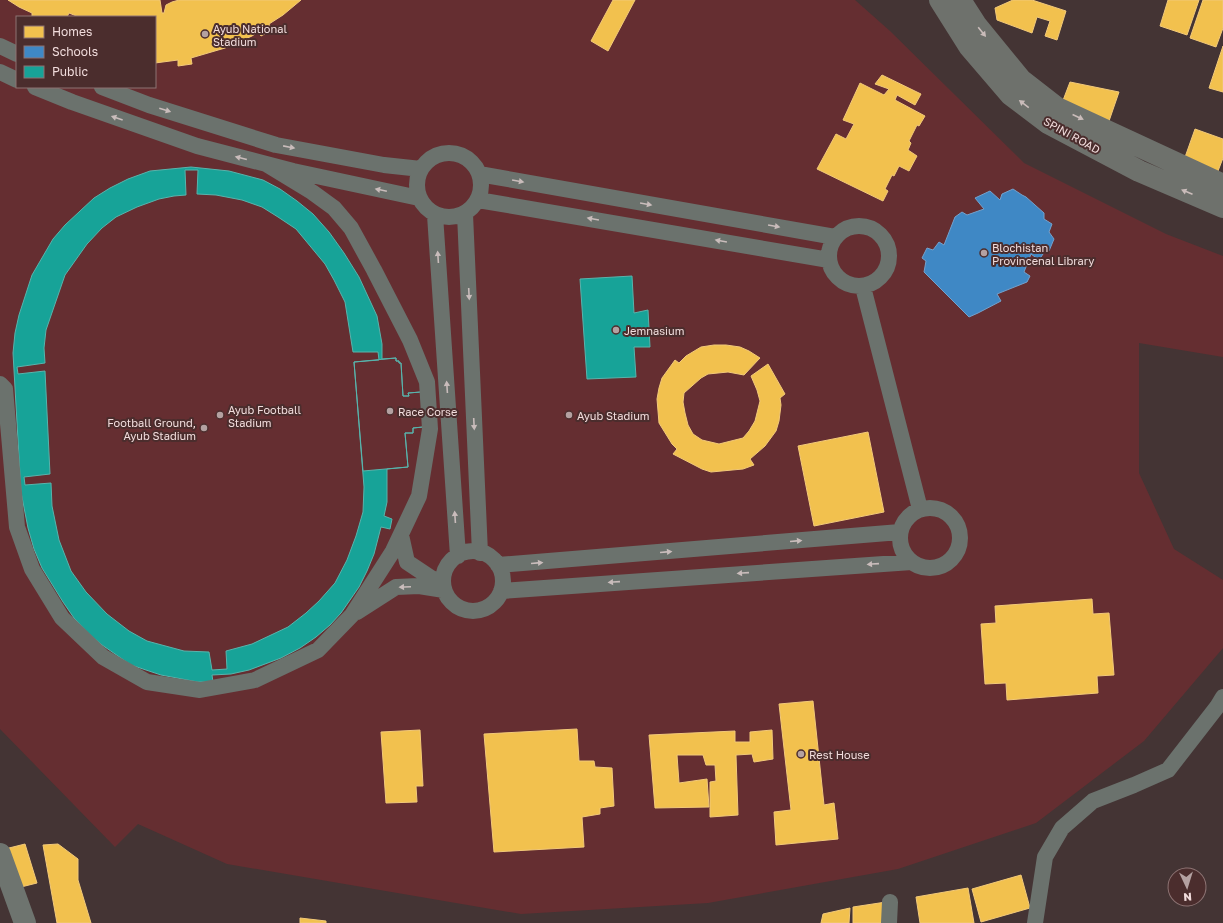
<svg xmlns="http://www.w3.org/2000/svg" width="1223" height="923" viewBox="0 0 1223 923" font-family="'Golos Text',sans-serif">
	<rect width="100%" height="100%" fill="#443434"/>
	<path fill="#652e31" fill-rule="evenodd" d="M0,0H855L890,31L1024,163L1166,234L1223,256V357L1139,343V473L1174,549L1223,580V648L1144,741L1036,823L898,869L708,903L521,914L227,864L138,824L115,847L0,729ZM17,17H155V87H17Z"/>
	<path fill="#f2c14e" stroke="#f2c979" d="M8,0H160L162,13H164L166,5L172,2L179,0H301L283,15L269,24L272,30L261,36L258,32L252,36L225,48L191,58L192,64L178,66V60L155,63V17H79L69,13L67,17H32V13L19,7Z
		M613,0H635L608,51L591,41Z
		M1013,0H1032L1066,11L1057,40L1045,36L1050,21L1037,17L1032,33L997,20L995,8Z
		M1168,0H1199L1187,35L1160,26Z
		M1203,0H1223V28L1216,47L1190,38Z
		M1223,46V92L1209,88Z
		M882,75L921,94L915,105L897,95L895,100L925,116L919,126L917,125L909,141L911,143L908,150L917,156L909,171L899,166L894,176L892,175L885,189L888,191L883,201L817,169L836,134L846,139L854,124L843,120L860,83L884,95L889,89L875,84Z
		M1070,82L1119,92L1108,124L1062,103Z
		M1195,129L1223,139V158L1218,171L1184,160Z
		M714,345H726L740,347L749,351L760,358L744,375L728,372L708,374L701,378L684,393L683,402L685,413L688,425L693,434L702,440L719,444L743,438L749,431L755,421L760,401L757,390L751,376L768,364L785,394L780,398L781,405L779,421L776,431L765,446L750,459L754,465L743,469L711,472L702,469L673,454L677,449L672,444L659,423L657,399L659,388L662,378L675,360L679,363L686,356L701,347Z
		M868,432L884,512L814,526L798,446Z
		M1092,599L1093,614L1109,613L1114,675L1097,676L1098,693L1007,700L1006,683L985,684L981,624L996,623L995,606Z
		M813,701L824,805L834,803L838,839L776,845L774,812L791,810L779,704Z
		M577,729L579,761H594L595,767L612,768L614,806L600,808V814L582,817L584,847L494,852L484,734Z
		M420,730L423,786H416L417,802L386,803L381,732Z
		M772,730L773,759L754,762L752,754L736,755L738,815L710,817V782L716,781L715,765H706L703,755H677L679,783L707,779L709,807L655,808L649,735L735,731V742H750V732Z
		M25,844L37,883L21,887L5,849Z
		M58,844L78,859V880L91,923H57L43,845Z
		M1021,875L1030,908L981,922L972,889Z
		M968,888L974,923H920L916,897Z
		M886,902L885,923H853V907Z
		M850,908L849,923H821L823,914Z
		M300,918L326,921V923H300Z"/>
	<path fill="#3f88c5" stroke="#74a1cc" d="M1013,189L1022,195L1026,197L1044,213V219L1052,224L1049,232L1054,239L1049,251H1045L1039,260L1031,254L1024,272L1030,276L1027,282L997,294L1001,301L978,313L969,317L924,272L926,261L922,258L927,248L933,250L939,242L944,245L955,217L962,212L967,215L984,209L975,198L990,191L1000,200L1002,194Z"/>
	<path fill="#17a398" stroke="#58b4ac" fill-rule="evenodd" d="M191,167L229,171L263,180L280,189L297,201L313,214L329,232L344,253L359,277L377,316L382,344V359L396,358V361H399V363H401L403,396H409L408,393L421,392L423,427L413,428V433H405L408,467L387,469V502L384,516L392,519L390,529L381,527L374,554L367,571L359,587L341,613L330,625L316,637L300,648L281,658L249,670L231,674L212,675L213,682H198L161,675L131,665L102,645L88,633L74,618L63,602L42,568L34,549L28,528L21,492L13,353L15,333L19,315L32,275L53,239L65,225L94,198L110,188L128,179L150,171ZM185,170H198L197,194L216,195L242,200L262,207L278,217L296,229L325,264L334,280L345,302L353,352H378L379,360L354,362L364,487L363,512L356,536L347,560L335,583L319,601L306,613L288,627L252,644L226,651L227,669L212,670L209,652L184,651L147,641L129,631L107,614L86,592L71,571L59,540L52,506L51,483L25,485L24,477L50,474L45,371L18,374L17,367L45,363L44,348L46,330L65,275L87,244L102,228L116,217L137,207L159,199L174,196L186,195Z
		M632,276L634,313L648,310L650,347H634L636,377L587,379L580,279Z
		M396,358V361H399V363H401L403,396H409L408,393L421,392L423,427L413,428V433H405L408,467L363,471L354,362Z"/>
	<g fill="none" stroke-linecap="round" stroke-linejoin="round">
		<path stroke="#6b726d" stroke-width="16" d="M0,46L17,54
			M0,72L17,80
			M35,87L72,102L197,146L293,171L419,198
			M102,87L149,105L276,145L384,165L421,169
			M417 185a32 32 0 1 1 64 0a32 32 0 1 1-64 0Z
			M479,174L835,237
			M478,200L829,260
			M465,214L480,553
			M435,215L458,556
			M829 256a30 30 0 1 1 60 0a30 30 0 1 1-60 0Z
			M863,287L920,509
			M0,384L5,389L17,527L32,569L62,618L103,657L147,682L200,690L255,680L318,650L352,615L393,551L419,496L430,429L427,382L410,340L374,270L351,228L334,208L312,192L266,164
			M900 538a30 30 0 1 1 60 0a30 30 0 1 1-60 0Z
			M401,535L407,562L431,578L443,583
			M443 581a30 30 0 1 1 60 0a30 30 0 1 1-60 0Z
			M498,565L900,532
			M501,591L912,562
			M357,612L396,587L419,586L444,590
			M889,923L890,902
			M1035,923L1045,857L1062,828L1093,801L1134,785L1168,770L1217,707L1223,697"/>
		<path stroke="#6e746f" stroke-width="22" d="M0,854L25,923"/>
		<path stroke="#6e716c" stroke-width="22" d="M940,0L969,46L1011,95L1048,123L1139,171L1223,207
			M960,0L976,25L1021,80L1057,108L1223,185"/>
	</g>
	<defs><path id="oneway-solid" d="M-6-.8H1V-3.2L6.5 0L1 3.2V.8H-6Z"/></defs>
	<g fill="#cabcba">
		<use href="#oneway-solid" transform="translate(982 32) rotate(51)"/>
		<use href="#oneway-solid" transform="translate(1024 104) rotate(-143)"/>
		<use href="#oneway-solid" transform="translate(1078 117) rotate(25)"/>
		<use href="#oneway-solid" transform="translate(1187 192) rotate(-157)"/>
	</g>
	<g fill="#c9bcbb">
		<use href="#oneway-solid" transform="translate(165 110) rotate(17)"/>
		<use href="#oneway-solid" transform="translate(117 118) rotate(-161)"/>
		<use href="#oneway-solid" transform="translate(289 147) rotate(11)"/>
		<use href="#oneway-solid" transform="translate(241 158) rotate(-166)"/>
		<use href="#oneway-solid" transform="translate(518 181) rotate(10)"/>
		<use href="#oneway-solid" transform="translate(381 190) rotate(-168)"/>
		<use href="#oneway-solid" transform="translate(646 204) rotate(10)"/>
		<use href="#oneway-solid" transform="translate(593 219) rotate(-170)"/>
		<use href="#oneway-solid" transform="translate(774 226) rotate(10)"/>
		<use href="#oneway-solid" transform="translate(721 241) rotate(-170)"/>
		<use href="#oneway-solid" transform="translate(438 257) rotate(-94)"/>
		<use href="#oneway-solid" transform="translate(469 294) rotate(87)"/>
		<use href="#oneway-solid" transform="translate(447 387) rotate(-94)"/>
		<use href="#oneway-solid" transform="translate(474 424) rotate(87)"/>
		<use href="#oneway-solid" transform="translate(455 517) rotate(-94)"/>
		<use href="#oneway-solid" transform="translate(796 541) rotate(-5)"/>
		<use href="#oneway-solid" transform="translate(666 552) rotate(-5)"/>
		<use href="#oneway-solid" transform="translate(537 563) rotate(-5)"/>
		<use href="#oneway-solid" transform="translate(873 564) rotate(176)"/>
		<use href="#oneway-solid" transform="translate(743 573) rotate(176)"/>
		<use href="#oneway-solid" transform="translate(614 582) rotate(176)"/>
		<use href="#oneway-solid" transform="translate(405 587) rotate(177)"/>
	</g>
	<g fill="#b4a1a1" stroke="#4b2d2d" stroke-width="1.5">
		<circle cx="205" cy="34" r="4"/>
		<circle cx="984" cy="253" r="4"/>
		<circle cx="616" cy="330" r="4"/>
		<circle cx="390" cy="411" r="4"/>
		<circle cx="220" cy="415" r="4"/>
		<circle cx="569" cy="415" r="4"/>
		<circle cx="204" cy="428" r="4"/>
		<circle cx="801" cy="754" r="4"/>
	</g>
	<g text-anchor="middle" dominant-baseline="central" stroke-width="4" stroke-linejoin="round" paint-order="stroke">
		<g font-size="11" fill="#f1dcdc" stroke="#4b2d2d" text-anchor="start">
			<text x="213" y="28">Ayub National<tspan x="213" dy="13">Stadium</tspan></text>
			<text x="992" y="247">Blochistan<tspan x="992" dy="13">Provincenal Library</tspan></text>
			<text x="624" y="330">Jemnasium</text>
			<text x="228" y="409">Ayub Football<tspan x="228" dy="13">Stadium</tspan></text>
			<text x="398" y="411">Race Corse</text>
			<text x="577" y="415">Ayub Stadium</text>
			<text x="196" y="422" text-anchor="end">Football Ground,<tspan x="196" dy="13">Ayub Stadium</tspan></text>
			<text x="809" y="754">Rest House</text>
		</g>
		<g font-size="11" fill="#f1dcdc" stroke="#4b2d2d">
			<text transform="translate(1072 135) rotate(29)">SPINI ROAD</text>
		</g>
	</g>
	<rect x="16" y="16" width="140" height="72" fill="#4b2d2d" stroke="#8d7373"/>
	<rect x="24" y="26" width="20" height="12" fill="#f2c14e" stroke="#8d7373"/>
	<text x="52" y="36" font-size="12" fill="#f1dcdc">Homes</text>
	<rect x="24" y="46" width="20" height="12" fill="#3f88c5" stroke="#8d7373"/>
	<text x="52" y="56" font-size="12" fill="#f1dcdc">Schools</text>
	<rect x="24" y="66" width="20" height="12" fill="#17a398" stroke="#8d7373"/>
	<text x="52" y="76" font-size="12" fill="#f1dcdc">Public</text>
	<g transform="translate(1187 887) rotate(176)"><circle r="19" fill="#4b2d2d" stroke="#8d7373"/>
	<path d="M0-3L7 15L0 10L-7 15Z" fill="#b4a1a1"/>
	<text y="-6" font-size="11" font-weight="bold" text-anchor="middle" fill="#f1dcdc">N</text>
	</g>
</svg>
